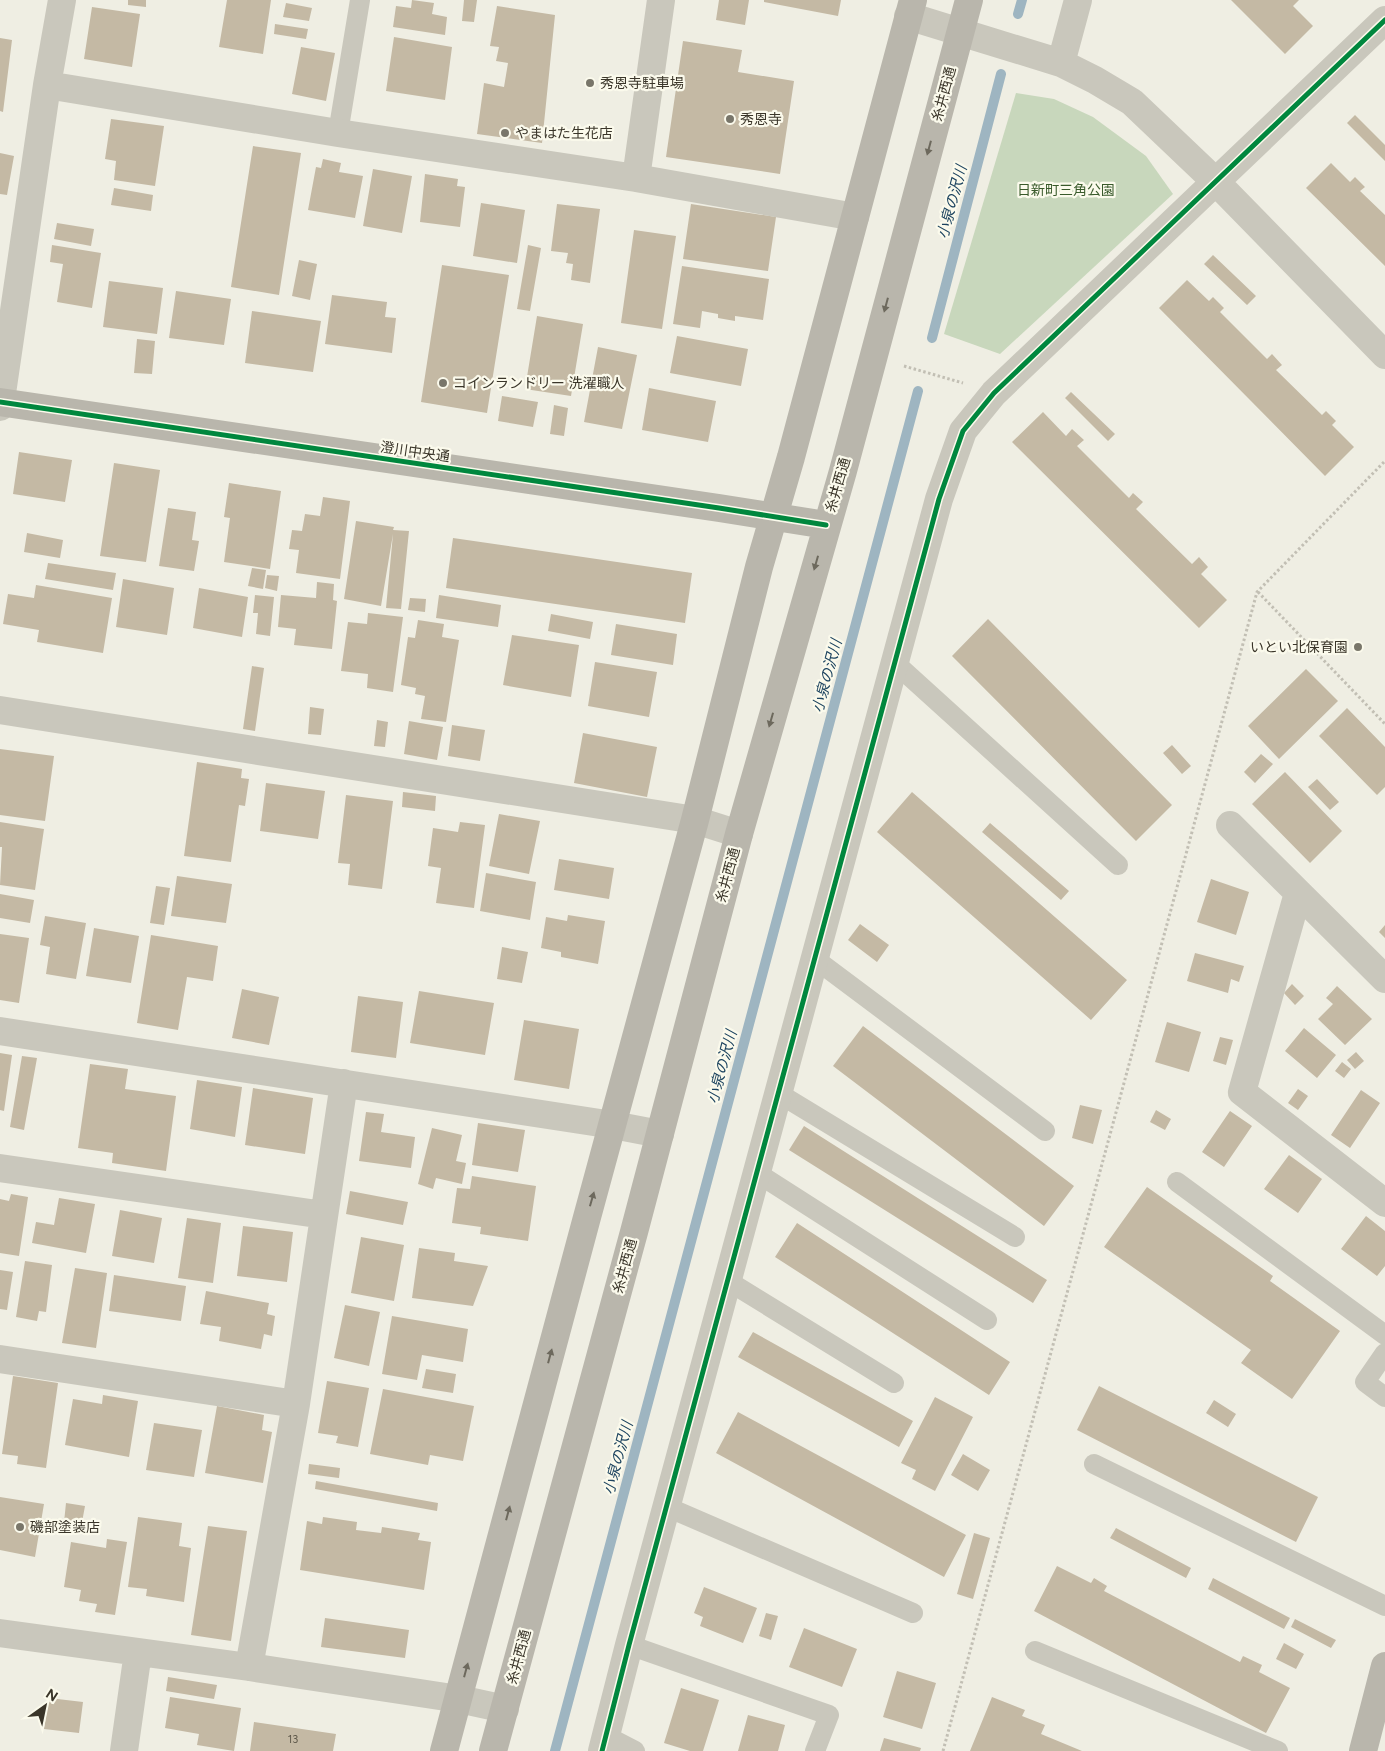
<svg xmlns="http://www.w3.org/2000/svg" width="1385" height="1751" viewBox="0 0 1385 1751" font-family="Figtree,'Noto Sans JP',sans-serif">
	<rect width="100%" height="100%" fill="#efeee3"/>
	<path fill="#c8d7bc" d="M1016,93L1054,99L1093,117L1146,156L1173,194L1000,354L944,334Z"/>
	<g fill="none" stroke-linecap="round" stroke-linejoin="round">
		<path stroke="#9eb5c1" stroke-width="10" d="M1018,14L1022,0
			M932,338L1001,74
			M555,1751L918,391"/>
	</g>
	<path fill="#c4b9a4" d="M128,0H146V7L128,5Z
		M227,0H271L263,54L219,47Z
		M412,0L434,3L432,14L447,17L445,35L393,27L396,6L411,8Z
		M464,0H477L474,22L462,21Z
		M719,0H749L745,25L716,20Z
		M764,0H841L838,16L764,2Z
		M1231,0H1299L1293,6L1313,26L1285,54Z
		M286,3L312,8L309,21L283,17Z
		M497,6L555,15L542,143L477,134L484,83L504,87L508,63L496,61L499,47L490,46Z
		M92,7L140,14L132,67L84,59Z
		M275,24L308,29L306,39L274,34Z
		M394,37L452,47L445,100L386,91Z
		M0,38L12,40L3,112L0,111Z
		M683,41L742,50L738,72L794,81L780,174L666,157Z
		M301,47L335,53L326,101L292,94Z
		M1355,115L1385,145V161L1347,123Z
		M111,119L164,126L155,186L114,180L116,161L105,159Z
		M253,146L301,153L279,295L231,287Z
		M0,153L14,156L7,195L0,194Z
		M323,159L341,163L339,172L363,176L355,218L308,210L316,167L321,168Z
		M1331,163L1350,182L1355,177L1365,187L1360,191L1385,215V266L1306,188Z
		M373,169L412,176L402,233L363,226Z
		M425,174L458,179L457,186L465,187L460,227L420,222Z
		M114,188L153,195L151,211L111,205Z
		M481,203L525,210L517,263L473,256Z
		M557,204L600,209L590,283L571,280L573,264L566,263L568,253L551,251Z
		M691,204L776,217L768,271L683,259Z
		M57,223L94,229L91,246L54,239Z
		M634,230L676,236L662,329L621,323Z
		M52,245L101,253L92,308L57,302L63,264L50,262Z
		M528,245L541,248L530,311L517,309Z
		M1213,255L1256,296L1247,305L1204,264Z
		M299,260L317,264L310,300L292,296Z
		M442,265L509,275L487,413L421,402Z
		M682,266L769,279L763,320L735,316V321L718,318V314L702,311L700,328L673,324Z
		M1187,280L1209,301L1213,297L1224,308L1220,312L1267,359L1272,354L1282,365L1276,370L1322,415L1326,411L1336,421L1332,425L1354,447L1325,476L1159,308Z
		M109,281L163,288L157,334L103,327Z
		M176,291L231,299L224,345L169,338Z
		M332,295L387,302L385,317L396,318L392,353L325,344Z
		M252,311L321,321L313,372L245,363Z
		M537,316L583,324L571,396L525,389Z
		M677,336L748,349L741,386L670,373Z
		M137,339L155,341L152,374L134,373Z
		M598,347L637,355L622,429L584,422Z
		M649,388L716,401L708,442L642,430Z
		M1071,392L1115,434L1108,441L1065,398Z
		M502,396L538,402L533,427L498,421Z
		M554,405L568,408L564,436L550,434Z
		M1043,412L1066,436L1072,429L1084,440L1077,446L1129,498L1133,493L1143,502L1136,509L1192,564L1199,557L1208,567L1201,574L1227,600L1199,628L1012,442Z
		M19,452L72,460L65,502L13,494Z
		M114,463L160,470L146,562L100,556Z
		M229,483L281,491L270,569L224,562L230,518L224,517Z
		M323,497L350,501L340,579L296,573L299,550L289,549L292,530L302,531L305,514L320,516Z
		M168,508L196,512L192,540L199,541L194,571L159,566Z
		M356,521L394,527L393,530L409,531L401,609L386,608L393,534L381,606L344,599Z
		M27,533L63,540L60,558L24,552Z
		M453,538L692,573L685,623L446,588Z
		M48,563L116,573L113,590L45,579Z
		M252,568L266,570L263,589L248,586Z
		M267,575L279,576L277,591L265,588Z
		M123,579L174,588L167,635L116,627Z
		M317,582L334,584L333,600L337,601L332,649L294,645L296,629L278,627L281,595L316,598Z
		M36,585L112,598L103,653L37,642L39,630L3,624L8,594L34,598Z
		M199,588L248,597L242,637L193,628Z
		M255,595L274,597L270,636L256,634L258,613H253Z
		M439,595L501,605L498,627L436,618Z
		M410,598L426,599L425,612L408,610Z
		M368,613L403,617L393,692L367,688L368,674L341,671L348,622L367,624Z
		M551,614L593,622L590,639L548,631Z
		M988,619L1172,805L1136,841L952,656Z
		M418,620L444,624L442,637L459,640L446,722L421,719L425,696L415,694L416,688L401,685L408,637L415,638Z
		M616,624L677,634L673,665L611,655Z
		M512,635L579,645L571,697L503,685Z
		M595,662L657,672L649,717L588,706Z
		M252,666L264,668L255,731L243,729Z
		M1306,669L1338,701L1279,759L1248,726Z
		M310,707L324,709L321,735L308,734Z
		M1347,708L1385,747V787L1377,795L1319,736Z
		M377,720L388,722L385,747L374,746Z
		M409,721L443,727L437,760L404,754Z
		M452,725L485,730L480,761L448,756Z
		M583,733L657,747L647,797L574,783Z
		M1172,745L1191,766L1182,774L1163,753Z
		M0,749L54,756L45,821L0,815Z
		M1261,754L1273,764L1255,783L1244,772Z
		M197,762L242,769L241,778L249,779L245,806L239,805L231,862L184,856Z
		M1285,772L1342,831L1310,863L1252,804Z
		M1317,779L1339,802L1330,810L1308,787Z
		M266,783L325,791L318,839L260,831Z
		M403,792L436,796L435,811L402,807Z
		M912,792L1127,980L1091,1020L877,832Z
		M346,795L393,801L382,889L348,885L350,864L338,863Z
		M499,814L540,821L529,874L489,866Z
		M0,822L44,829L35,890L0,885L2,847H0Z
		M460,822L485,825L474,908L436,903L441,868L428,866L433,828L458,832Z
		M990,823L1069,891L1061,900L982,832Z
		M559,859L614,868L609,899L554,890Z
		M486,873L536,882L530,920L480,911Z
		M177,876L232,884L226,923L171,916Z
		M1211,879L1249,892L1236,935L1197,922Z
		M156,886L170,888L164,925L150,923Z
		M0,894L34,900L30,923L0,918Z
		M568,915L605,921L598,964L561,957V952L541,948L546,917L567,921Z
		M45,916L86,923L76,979L46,974L50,947L40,945Z
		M860,924L889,945L877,962L848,940Z
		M1385,925V938L1379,932Z
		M94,928L139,936L131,983L86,976Z
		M0,934L29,938L19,1003L0,1000Z
		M151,935L218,946L213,981L187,977L178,1030L137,1023Z
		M502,947L528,952L522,983L497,979Z
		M1195,953L1244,966L1239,982L1231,979L1228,993L1187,981Z
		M1292,984L1304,996L1295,1005L1284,993Z
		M1337,986L1372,1019L1345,1045L1318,1019L1333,1004L1326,998Z
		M242,989L279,997L269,1045L232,1038Z
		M419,991L494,1003L485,1055L410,1043Z
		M358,996L403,1002L396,1058L351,1052Z
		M524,1020L579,1029L569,1089L514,1080Z
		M1167,1022L1201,1032L1189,1072L1155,1062Z
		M863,1026L1074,1186L1044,1226L833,1066Z
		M1304,1028L1336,1055L1317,1078L1285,1051Z
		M1220,1037L1233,1040L1226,1065L1213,1061Z
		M1356,1052L1364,1061L1355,1069L1347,1060Z
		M0,1053L12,1055L4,1111L0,1110Z
		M22,1056L37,1058L24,1130L10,1127Z
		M1342,1062L1351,1069L1344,1078L1335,1071Z
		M90,1064L128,1069L125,1089L176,1096L166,1171L112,1163L113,1153L78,1148Z
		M197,1080L242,1087L235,1137L190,1129Z
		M253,1088L313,1098L305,1154L245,1145Z
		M1298,1089L1308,1096L1298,1110L1288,1103Z
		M1361,1090L1380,1103L1350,1148L1331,1135Z
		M1080,1105L1102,1110L1093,1144L1072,1138Z
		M1156,1110L1171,1119L1165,1130L1150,1122Z
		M1230,1111L1252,1126L1224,1167L1202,1152Z
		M366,1112L384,1114L381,1132L415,1137L411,1168L359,1161Z
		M478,1123L525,1130L518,1172L472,1165Z
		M804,1126L1047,1280L1033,1303L789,1150Z
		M432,1128L462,1135L456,1161L466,1163L462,1184L436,1178L433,1189L418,1184Z
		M1289,1155L1322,1179L1298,1213L1264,1189Z
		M472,1176L536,1186L528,1241L480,1234L481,1227L452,1223L457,1188L470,1189Z
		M1147,1187L1273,1276L1270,1281L1340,1331L1292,1399L1241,1363L1251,1350L1104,1247Z
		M350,1191L408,1202L403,1225L346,1214Z
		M11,1194L28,1197L19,1256L0,1253V1199L9,1201Z
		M59,1198L95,1204L86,1253L32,1243L36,1222L54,1225Z
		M120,1210L162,1218L154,1263L112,1256Z
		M1366,1216L1385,1231V1266L1377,1276L1341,1249Z
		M187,1218L221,1223L213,1283L178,1278Z
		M797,1223L1010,1362L989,1395L775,1257Z
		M243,1226L293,1232L287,1282L237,1276Z
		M361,1237L404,1245L394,1301L351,1293Z
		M419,1248L455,1253L454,1261L488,1266L473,1306L412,1298Z
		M25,1261L52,1265L46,1312L39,1311L37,1321L16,1317Z
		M75,1268L107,1273L96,1348L62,1343Z
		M0,1270L13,1272L7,1310L0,1309Z
		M114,1275L186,1286L181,1321L109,1311Z
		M206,1291L269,1303L267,1314L275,1316L272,1336L264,1334L261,1349L219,1341L221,1327L200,1324Z
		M345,1305L380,1312L369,1366L334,1358Z
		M392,1316L468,1329L463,1362L422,1355L417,1380L382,1374Z
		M753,1332L913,1421L899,1447L738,1357Z
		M426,1369L456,1374L453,1393L422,1388Z
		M13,1376L58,1383L46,1468L17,1464L18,1456L2,1454Z
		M327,1381L369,1388L358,1447L336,1443L338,1436L318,1433Z
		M1099,1386L1318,1497L1296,1542L1077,1430Z
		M383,1389L474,1406L463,1461L430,1455L428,1465L370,1454Z
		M103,1395L138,1401L129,1457L65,1445L73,1399L102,1404Z
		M935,1397L973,1417L935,1491L912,1479L916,1470L901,1463Z
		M1214,1400L1236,1414L1228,1427L1206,1413Z
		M217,1406L264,1415L262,1430L272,1432L263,1483L205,1473Z
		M738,1412L966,1535L944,1577L716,1453Z
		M154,1423L202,1430L194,1477L146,1470Z
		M963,1454L990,1470L978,1491L951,1475Z
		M309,1464L340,1468L339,1478L308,1474Z
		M316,1481L438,1503L437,1511L315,1489Z
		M0,1497L44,1504L35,1557L0,1550Z
		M66,1503L85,1506L80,1533L63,1532Z
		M138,1517L182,1523L179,1546L191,1548L184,1602L146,1596L147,1589L128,1587Z
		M323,1517L357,1522L356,1530L381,1533L382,1527L420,1533L418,1540L431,1542L424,1590L300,1570L307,1521L322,1524Z
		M208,1526L247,1531L231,1641L191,1635Z
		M1116,1528L1191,1568L1186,1578L1110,1538Z
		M974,1533L990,1538L973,1599L957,1594Z
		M107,1539L127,1542L115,1615L95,1612L97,1604L79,1601L81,1590L64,1587L71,1542L106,1548Z
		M1057,1566L1091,1583L1094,1578L1107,1586L1104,1591L1240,1662L1243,1656L1262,1665L1259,1672L1290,1688L1266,1733L1034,1611Z
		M1213,1578L1290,1618L1284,1629L1208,1589Z
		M704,1587L757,1608L743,1643L700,1626L703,1617L694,1613Z
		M766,1613L778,1616L771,1640L759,1636Z
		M325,1618L409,1630L405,1658L321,1647Z
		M1295,1619L1336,1640L1331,1648L1291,1627Z
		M804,1628L857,1649L842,1687L789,1667Z
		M1284,1643L1304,1654L1296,1669L1276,1659Z
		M897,1671L936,1683L922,1729L883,1717Z
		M168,1677L217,1685L214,1699L166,1691Z
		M681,1688L719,1700L703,1751H690L664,1743Z
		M170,1697L241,1708L234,1751L197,1745L199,1734L165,1728Z
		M992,1697L1025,1710L1022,1716L1045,1725L1041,1734L1082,1751H970Z
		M49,1698L83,1702L79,1733L44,1729Z
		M748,1715L785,1725L778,1751H738Z
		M254,1722L336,1734L333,1751H250Z
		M884,1738L921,1748L920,1751H880Z"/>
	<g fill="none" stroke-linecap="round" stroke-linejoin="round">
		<path stroke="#c2bfb4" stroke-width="3" stroke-dasharray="2.5 2.5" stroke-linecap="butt" d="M904,366L963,383
			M1258,592L1385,724
			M943,1751L1257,592L1385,461"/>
		<path stroke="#c9c7bc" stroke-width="20" d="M338,133L360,0
			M895,663L1118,865
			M815,959L1045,1131
			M778,1093L1015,1237
			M757,1173L987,1320
			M1177,1182L1385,1335
			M728,1281L894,1383
			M1385,1353L1365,1382L1385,1397
			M1094,1464L1385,1606
			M667,1507L913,1613
			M629,1645L829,1715L815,1751
			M1035,1651L1278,1751
			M606,1736L635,1751"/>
		<path stroke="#c9c7bc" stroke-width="28" d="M908,16L1061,63L1095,80L1132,102L1215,181L1385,355
			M1061,63L1078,0
			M47,85L338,133L636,178L855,217
			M636,178L661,0
			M0,407L47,85L62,0
			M0,710L695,820L739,834
			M1230,825L1385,979
			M1298,893L1242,1092L1385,1203
			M0,1031L613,1125L660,1134
			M0,1168L324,1215
			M0,1359L296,1404
			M0,1633L249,1667L459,1699L505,1709
			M249,1667L296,1404L344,1083
			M124,1751L138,1652
			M602,1751L629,1645L939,499L963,431L994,393L1385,20"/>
		<path stroke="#b9b6ac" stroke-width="28" d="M0,402L719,508L826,525
			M444,1751L586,1221L695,820L759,567L791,457L913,0
			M493,1751L634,1232L739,834L843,471L969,0
			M1363,1751L1385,1666"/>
		<defs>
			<path id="cycleway" d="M0,402L719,508L826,525
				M602,1751L629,1645L939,499L963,431L994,393L1385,20"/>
		</defs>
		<use href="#cycleway" stroke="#fbfaec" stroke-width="8"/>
		<use href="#cycleway" stroke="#00873e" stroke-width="5"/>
	</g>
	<defs><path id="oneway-solid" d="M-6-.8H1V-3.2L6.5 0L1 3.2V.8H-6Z" transform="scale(1.25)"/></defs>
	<g fill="#6d695d">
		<use href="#oneway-solid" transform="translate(929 148) rotate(105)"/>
		<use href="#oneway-solid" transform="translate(886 305) rotate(105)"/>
		<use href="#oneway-solid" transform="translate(816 563) rotate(106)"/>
		<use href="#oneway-solid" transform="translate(771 720) rotate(106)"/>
		<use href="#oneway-solid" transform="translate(592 1199) rotate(-74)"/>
		<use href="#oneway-solid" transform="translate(550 1356) rotate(-75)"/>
		<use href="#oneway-solid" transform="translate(508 1513) rotate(-75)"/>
		<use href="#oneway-solid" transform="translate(466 1670) rotate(-75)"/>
	</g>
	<g fill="#79766a" stroke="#fbfaec" stroke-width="2">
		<circle cx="590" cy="83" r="5"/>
		<circle cx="730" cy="119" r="5"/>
		<circle cx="505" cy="133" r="5"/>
		<circle cx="443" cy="383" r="5"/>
		<circle cx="1358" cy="647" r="5"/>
		<circle cx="20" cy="1527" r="5"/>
	</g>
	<g text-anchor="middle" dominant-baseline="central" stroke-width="4.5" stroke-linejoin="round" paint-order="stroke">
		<g font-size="11" fill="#5c5648">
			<text x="293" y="1739">13</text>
		</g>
		<g font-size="14" fill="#3a3529" stroke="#fbfaec" text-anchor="start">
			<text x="600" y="83">秀恩寺駐車場</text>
			<text x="740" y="119">秀恩寺</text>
			<text x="515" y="133">やまはた生花店</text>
			<text x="453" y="383">コインランドリー 洗濯職人</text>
			<text x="1348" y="647" text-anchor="end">いとい北保育園</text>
			<text x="30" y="1527">磯部塗装店</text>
		</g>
		<g font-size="14" fill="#3a3529" stroke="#fbfaec">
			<text transform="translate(944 94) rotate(-75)">糸井西通</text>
			<text transform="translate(415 452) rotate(8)">澄川中央通</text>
			<text transform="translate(838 485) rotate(-74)">糸井西通</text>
			<text transform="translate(728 875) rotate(-75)">糸井西通</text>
			<text transform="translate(625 1266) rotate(-75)">糸井西通</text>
			<text transform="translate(519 1657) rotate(-75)">糸井西通</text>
		</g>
		<g font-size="14" fill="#395a2b" stroke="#fbfaec">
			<text x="1066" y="190">日新町三角公園</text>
		</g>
		<g font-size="15" font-style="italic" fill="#1c435f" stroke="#fbfaec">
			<text transform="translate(952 202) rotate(-75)">小泉の沢川</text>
			<text transform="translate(827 676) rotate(-75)">小泉の沢川</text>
			<text transform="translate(722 1067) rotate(-75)">小泉の沢川</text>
			<text transform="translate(618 1458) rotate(-75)">小泉の沢川</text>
		</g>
	</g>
	<g transform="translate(45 1706) rotate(33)" stroke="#fbfaec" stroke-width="4" paint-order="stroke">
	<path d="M0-4L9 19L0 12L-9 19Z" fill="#3a3529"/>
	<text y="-8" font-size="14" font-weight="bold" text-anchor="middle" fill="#3a3529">N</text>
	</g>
</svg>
